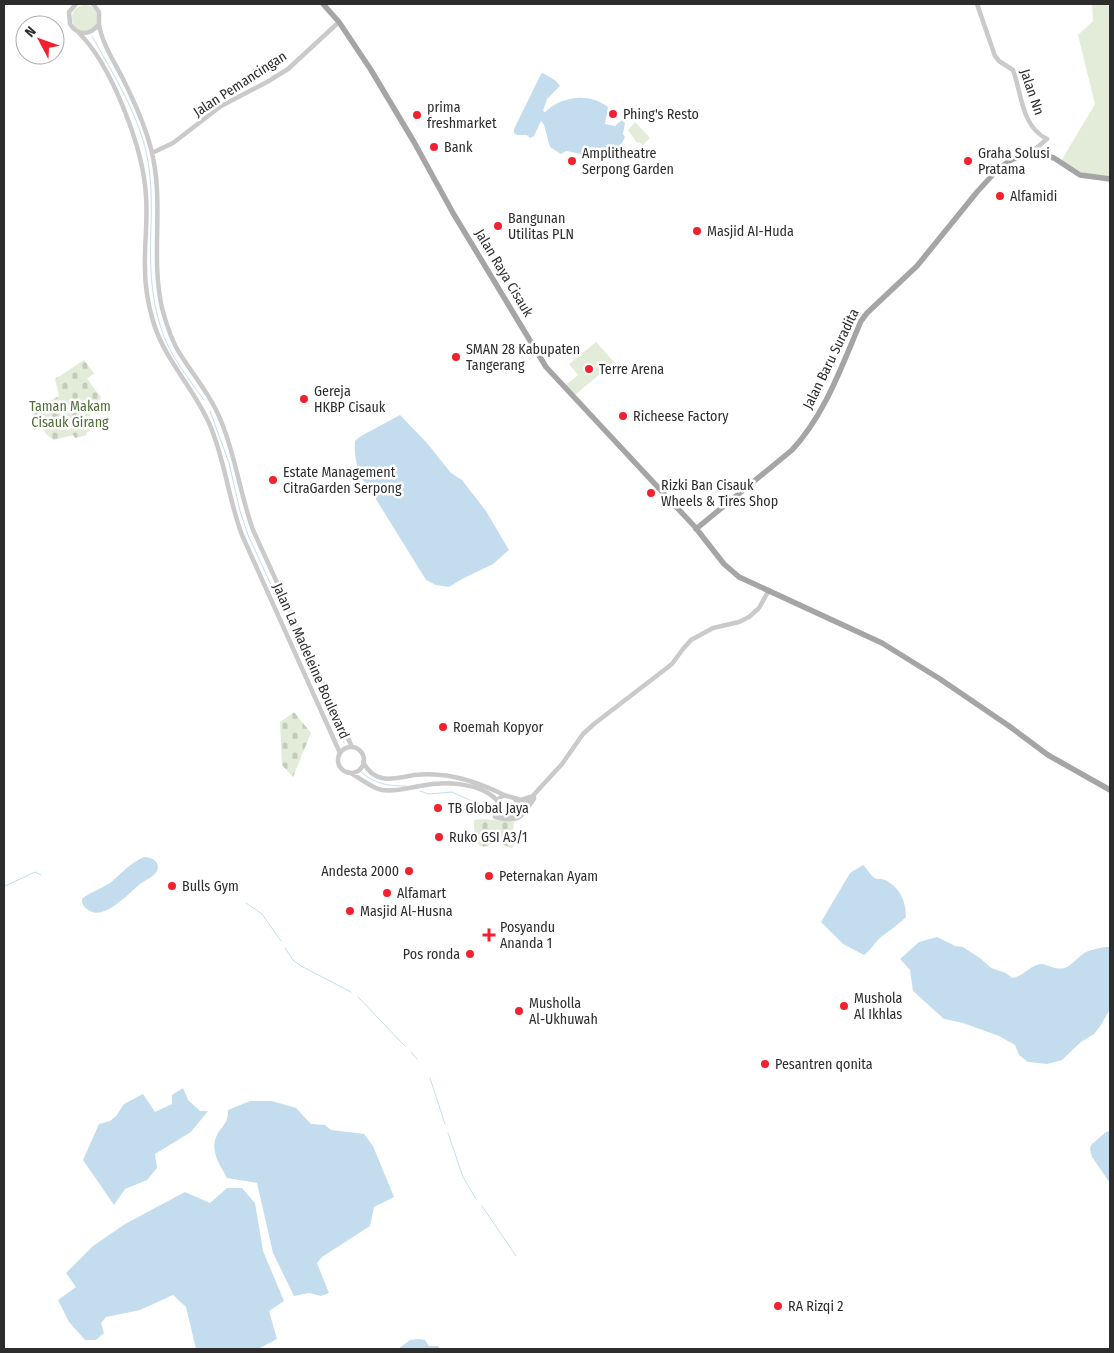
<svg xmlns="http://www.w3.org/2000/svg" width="1114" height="1353" viewBox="0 0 1114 1353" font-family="'Fira Sans Condensed',sans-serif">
	<defs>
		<pattern id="cemetery-stones" width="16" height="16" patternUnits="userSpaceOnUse" patternTransform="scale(1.25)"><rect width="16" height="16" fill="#e3ecd9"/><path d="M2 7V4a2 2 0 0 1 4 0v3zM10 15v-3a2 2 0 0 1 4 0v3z" fill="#c3cbbb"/></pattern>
	</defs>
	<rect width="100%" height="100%" fill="#fff"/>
	<path fill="#e3ecd9" d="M1092,4H1110V180L1081,172L1061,161L1095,104L1078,35L1093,21Z
		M72 18a13 13 0 1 1 26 0a13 13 0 1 1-26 0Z
		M635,122L650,138L643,145L639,142L637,143L628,130Z
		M596,342L614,362L575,395L566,385L578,375L569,364Z"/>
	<path fill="url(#cemetery-stones)" d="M84,360L94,373L87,379L101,397L100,400L90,406L91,430L86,433L87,435L75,438L73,435L54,440L46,434L32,411L59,396L55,379Z
		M294,712L311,733L293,777L282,765L280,722Z
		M484,819L514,822L513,830L514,845L512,848C507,848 503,843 497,843C492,843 486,848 481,846C474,844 474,826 474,820Z"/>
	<path fill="#c4ddee" d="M543,73L556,81L560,86L547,99L543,111L545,112C561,96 589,92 608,107L605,124L615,126L622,120L625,123L623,134L625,137L622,143L618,147C607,145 603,152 595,155C586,157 575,152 566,151L561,154L550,147L544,125L541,121L534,136L530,138L527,135H517L514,133V129L541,74Z
		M400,415L427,443L451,473L462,480L486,511L509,550L493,564L462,579L449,587L436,585L426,580L366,483L359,477C357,463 354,456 355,441L361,436Z
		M144,857C152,857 161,862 157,871C153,878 144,880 139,885C128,894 102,923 87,909C83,906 82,904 82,899C90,892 101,889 110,883C122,873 130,863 144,857Z
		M863,865C867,868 869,873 873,877C877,880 881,878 885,880C900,887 906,902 906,917C898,925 890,930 881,937C874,943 871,950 864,955L843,944L821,922L850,873Z
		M937,937L955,946L963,947L980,958L991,968L1006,973L1012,978C1024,976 1031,965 1040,964C1047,963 1056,972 1067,967C1074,963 1079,956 1086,952C1093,949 1102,947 1109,947L1110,1009L1101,1025L1094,1034L1081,1042L1062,1060L1047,1064L1028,1062L1019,1055L1015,1045L999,1036L963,1023L944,1019L913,991L910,970L900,959L919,942Z
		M183,1088L188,1100L200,1111H208L191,1132L155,1154L157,1168L147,1180L125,1189L114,1205L83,1160L99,1124L110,1121L116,1116L124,1104L143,1094L155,1112L172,1104V1095Z
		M250,1101H272L296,1108L311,1124L325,1125L331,1130L364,1134L373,1146L394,1197L374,1207L370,1226L322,1257L317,1263L329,1293L321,1296L309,1293L294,1296L273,1253L257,1183L227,1178C220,1165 209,1150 217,1135C223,1124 228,1124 228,1110Z
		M1110,1131V1183L1092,1157L1090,1149L1091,1145L1106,1132Z
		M227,1188H242L255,1203L263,1251L284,1301L269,1311L277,1339L258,1349H196L186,1307L173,1295L140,1310L106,1317L101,1323L104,1333L96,1340H85L69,1322L58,1300L76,1287L66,1273L93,1246L125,1224L185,1192L210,1203Z
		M419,1339L425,1340L429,1346H438L441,1349H389L392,1348L398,1349L410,1340Z"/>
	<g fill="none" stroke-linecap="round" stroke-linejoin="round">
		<path stroke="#c4ddee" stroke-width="1" d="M92,36C113,74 138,113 147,156C155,195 149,231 151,270C152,299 159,332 174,357C183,372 194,386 204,400
			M210,411L229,463L240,511L248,535L344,743
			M360,771C374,784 388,786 406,786
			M420,791L429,794L452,792L476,803
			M5,886L35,872L41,875
			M246,903L262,914L281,941
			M285,948L293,960L301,966L351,992
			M358,997L405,1046
			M411,1052L417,1059
			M430,1078L445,1124
			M448,1133L463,1177L476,1199
			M482,1206L516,1256"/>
		<path stroke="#cacaca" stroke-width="4.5" d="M76,4L69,12L70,24C78,36 90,36 99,24V12L93,4
			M977,4L995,56L999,61L1013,70C1022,94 1021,126 1047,139L1028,155
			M99,24C102,44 114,61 123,79C134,101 145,125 151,149C165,202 150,255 162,308C166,323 171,340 180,354C194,376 211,396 221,421C236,457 240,494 253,530L352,747
			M78,32C112,65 144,150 146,197C148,221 144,245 145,269C145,286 148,304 153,321C164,359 193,387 209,423C225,459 228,498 242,535L340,753
			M152,153L173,143L221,106L267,82L288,69L339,22
			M338 760a13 13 0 1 1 26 0a13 13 0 1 1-26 0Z
			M363,762C375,785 393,779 414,775C423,774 433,774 441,775C464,777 484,785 504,795
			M348,772C360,777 369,787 382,790C396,792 407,788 420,786C444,781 479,782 497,800
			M534,796V799C520,818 520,823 495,817L496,813L511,817L517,813L562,764L583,734L594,724L672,664L683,649L691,640L713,628L739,622L749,617L759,608L769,590
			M514,798L521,800L530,797
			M497,810V800L504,795L514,798L522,809"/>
		<path stroke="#a5a5a5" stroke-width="5.5" d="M323,4L339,22L371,70L414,142L453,213L546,367L695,527L724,564L739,577L882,643L940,679L1009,726L1048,755L1110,790
			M696,529L792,450C825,415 842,365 861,321L867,313L917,266L977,192L997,170L1011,160L1020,156L1043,155L1054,158L1080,175L1110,179"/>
	</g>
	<g fill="#f22130" stroke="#fff" stroke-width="2">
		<circle cx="613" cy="114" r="5"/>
		<circle cx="417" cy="115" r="5"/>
		<circle cx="434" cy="147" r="5"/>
		<circle cx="572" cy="161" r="5"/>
		<circle cx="968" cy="161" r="5"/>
		<circle cx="1000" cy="196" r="5"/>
		<circle cx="498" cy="226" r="5"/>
		<circle cx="697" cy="231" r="5"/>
		<circle cx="456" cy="357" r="5"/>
		<circle cx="589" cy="369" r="5"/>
		<circle cx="304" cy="399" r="5"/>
		<circle cx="623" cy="416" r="5"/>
		<circle cx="273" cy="480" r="5"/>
		<circle cx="651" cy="493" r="5"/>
		<circle cx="443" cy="727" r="5"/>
		<circle cx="438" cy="808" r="5"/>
		<circle cx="439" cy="837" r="5"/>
		<circle cx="409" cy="871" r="5"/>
		<circle cx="489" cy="876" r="5"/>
		<circle cx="172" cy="886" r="5"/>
		<circle cx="387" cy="893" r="5"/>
		<circle cx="350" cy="911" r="5"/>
		<path d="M486.5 927.5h5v5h5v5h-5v5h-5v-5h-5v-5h5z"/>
		<circle cx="470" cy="954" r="5"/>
		<circle cx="844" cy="1006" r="5"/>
		<circle cx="519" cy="1011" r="5"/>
		<circle cx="765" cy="1064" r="5"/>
		<circle cx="778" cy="1306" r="5"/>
	</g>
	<g text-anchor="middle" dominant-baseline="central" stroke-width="5" stroke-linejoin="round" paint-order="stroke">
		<g font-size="14" fill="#2d2d2d" stroke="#fff">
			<text transform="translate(240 84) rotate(-33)">Jalan Pemancingan</text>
			<text transform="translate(1032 92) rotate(71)">Jalan Nn</text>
			<text transform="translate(504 273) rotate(59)">Jalan Raya Cisauk</text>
			<text transform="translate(831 359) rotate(-64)">Jalan Baru Suradita</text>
			<text transform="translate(311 661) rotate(66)">Jalan La Madeleine Boulevard</text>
		</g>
		<g font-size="14" fill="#2d2d2d" stroke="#fff" text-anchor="start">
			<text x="427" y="107">prima<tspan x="427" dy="16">freshmarket</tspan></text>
			<text x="623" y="114">Phing's Resto</text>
			<text x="444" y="147">Bank</text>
			<text x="582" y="153">Amplitheatre<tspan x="582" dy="16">Serpong Garden</tspan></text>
			<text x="978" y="153">Graha Solusi<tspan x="978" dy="16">Pratama</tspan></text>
			<text x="1010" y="196">Alfamidi</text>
			<text x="508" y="218">Bangunan<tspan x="508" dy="16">Utilitas PLN</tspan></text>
			<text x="707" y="231">Masjid AI-Huda</text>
			<text x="466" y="349">SMAN 28 Kabupaten<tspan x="466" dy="16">Tangerang</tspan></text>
			<text x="599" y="369">Terre Arena</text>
			<text x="314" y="391">Gereja<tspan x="314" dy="16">HKBP Cisauk</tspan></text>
			<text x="633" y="416">Richeese Factory</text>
			<text x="283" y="472">Estate Management<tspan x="283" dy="16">CitraGarden Serpong</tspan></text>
			<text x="661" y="485">Rizki Ban Cisauk<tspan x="661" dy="16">Wheels &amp; Tires Shop</tspan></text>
			<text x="453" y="727">Roemah Kopyor</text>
			<text x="448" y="808">TB Global Jaya</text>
			<text x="449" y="837">Ruko GSI A3/1</text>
			<text x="399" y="871" text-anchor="end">Andesta 2000</text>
			<text x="499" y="876">Peternakan Ayam</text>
			<text x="182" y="886">Bulls Gym</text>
			<text x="397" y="893">Alfamart</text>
			<text x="360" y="911">Masjid Al-Husna</text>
			<text x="500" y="927">Posyandu<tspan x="500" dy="16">Ananda 1</tspan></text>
			<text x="460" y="954" text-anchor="end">Pos ronda</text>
			<text x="854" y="998">Mushola<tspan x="854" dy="16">Al Ikhlas</tspan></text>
			<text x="529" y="1003">Musholla<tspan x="529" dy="16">Al-Ukhuwah</tspan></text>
			<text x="775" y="1064">Pesantren qonita</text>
			<text x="788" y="1306">RA Rizqi 2</text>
		</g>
		<g font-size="14" fill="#506c37" stroke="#fff">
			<text x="70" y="406">Taman Makam<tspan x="70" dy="16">Cisauk Girang</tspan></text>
		</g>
	</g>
	<rect width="1114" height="1353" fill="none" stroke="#2d2d2d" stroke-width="10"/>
	<g transform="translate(40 40) rotate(311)"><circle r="24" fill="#ffffff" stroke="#ababab"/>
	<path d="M0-4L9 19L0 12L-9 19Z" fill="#f22130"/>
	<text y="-8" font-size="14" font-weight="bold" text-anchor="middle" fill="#2d2d2d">N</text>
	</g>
</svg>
